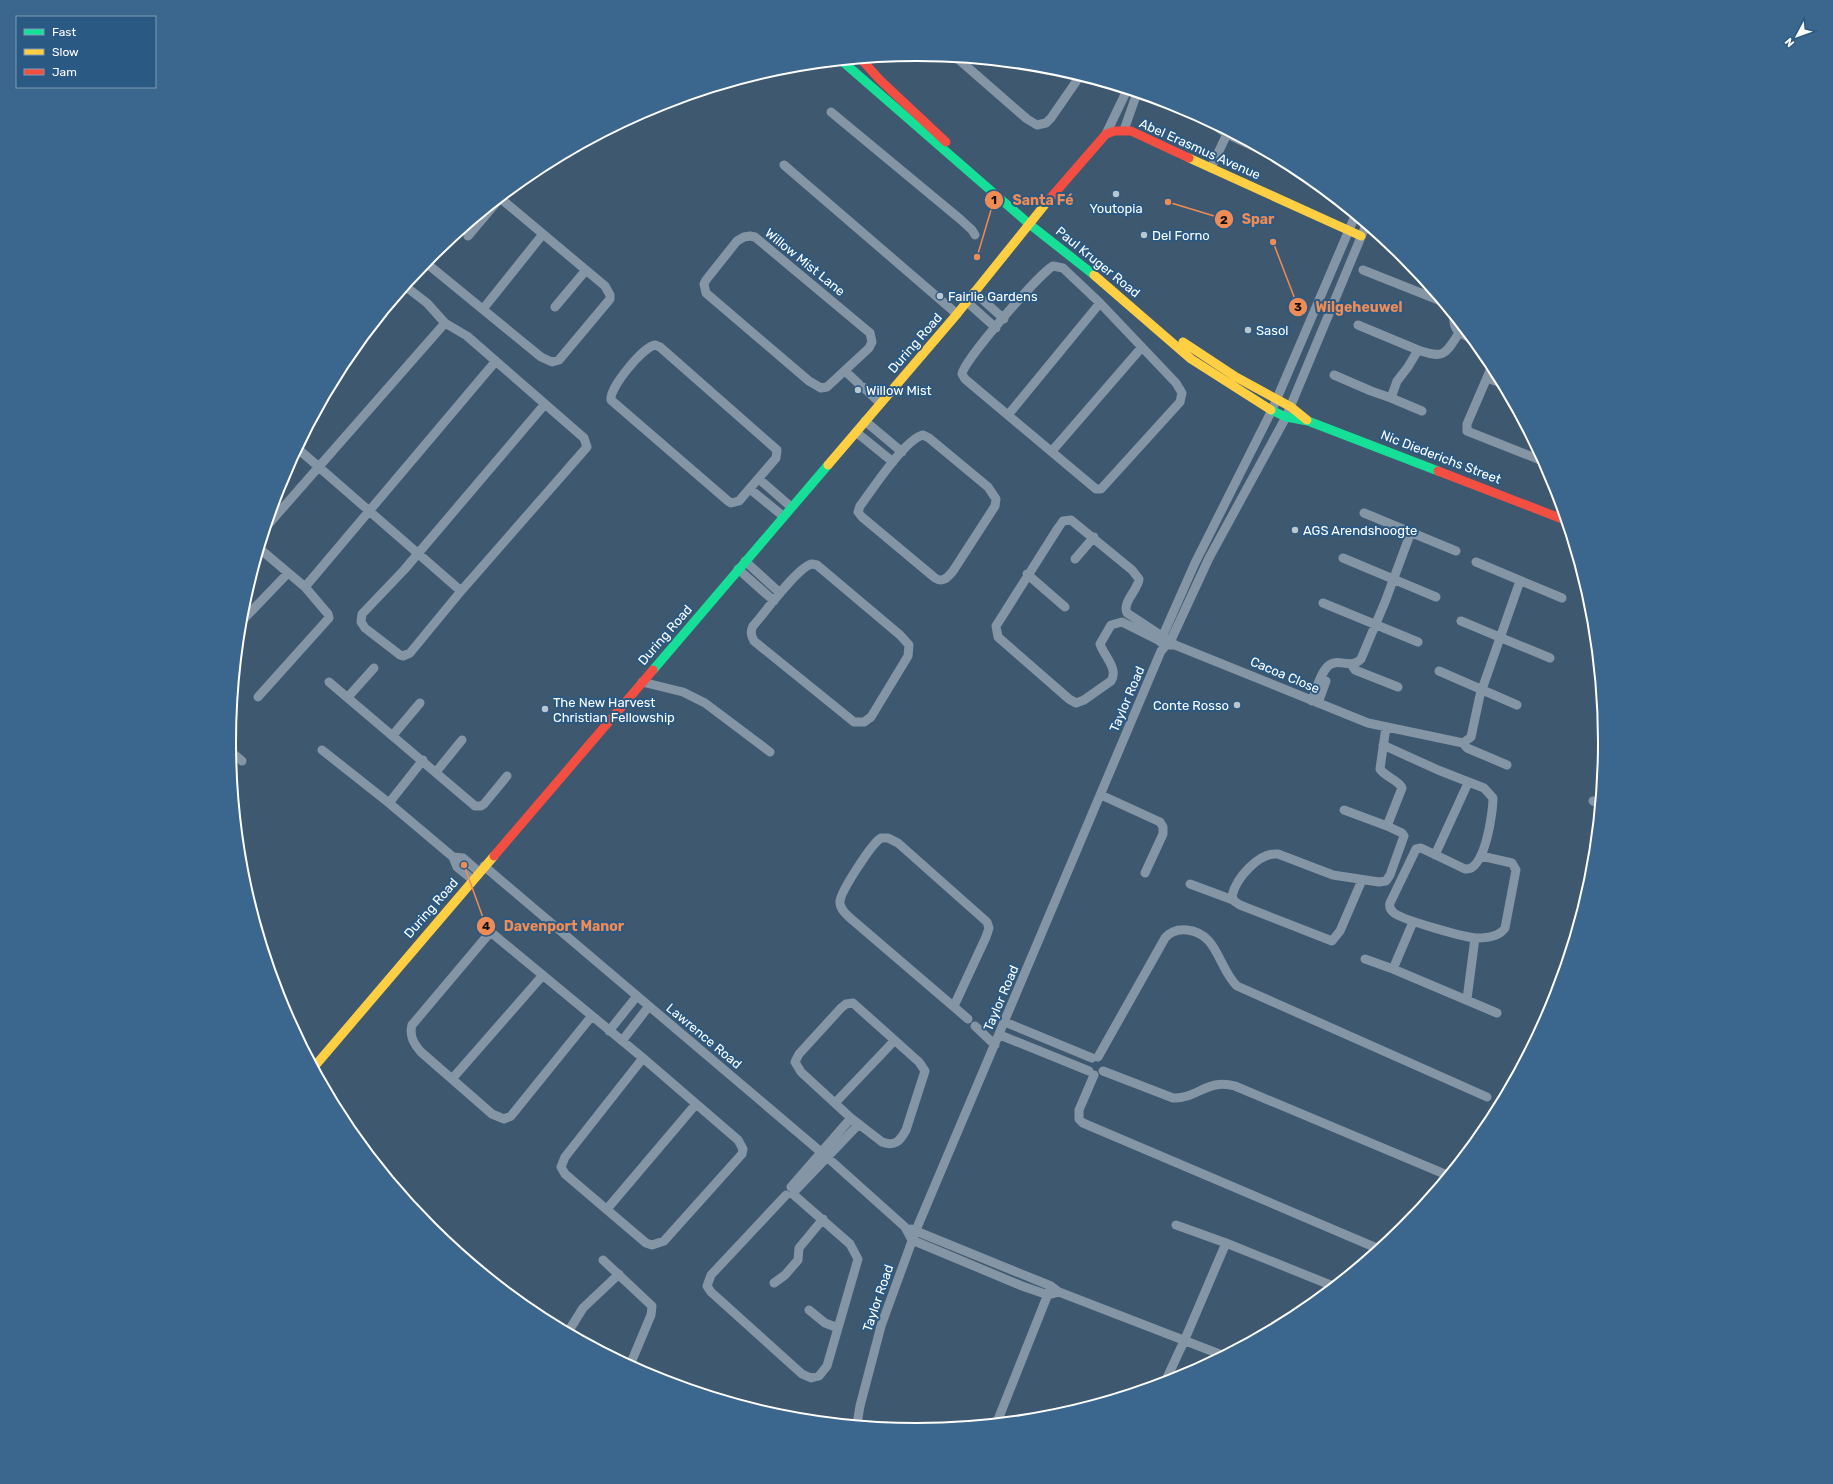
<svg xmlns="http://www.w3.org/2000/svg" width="1833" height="1484" viewBox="0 0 1833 1484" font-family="Rubik,sans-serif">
	<rect width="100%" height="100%" fill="#3e586f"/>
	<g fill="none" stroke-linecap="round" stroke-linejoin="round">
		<path stroke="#8495a5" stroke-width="9" d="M957,58L1027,119L1037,125L1046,123L1051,118L1080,76
			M831,112L960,219L972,230L975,235
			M1213,124L1227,134L1263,151
			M1124,130L1137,93
			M1106,134L1127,90
			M784,165L957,314
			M1211,168L1227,134
			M750,236L755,237L870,333L872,342L869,348L827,387L821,388L809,381L706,293L704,284L706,280L737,241L744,237Z
			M425,262L541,357L552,362L559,360L610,299V295L605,286L500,198L468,236
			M1053,266L1063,268L1100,303L1176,383L1182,393L1180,402L1101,489H1096L965,379L962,374C964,360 1039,274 1053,266Z
			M1363,270L1441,301
			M974,292L1004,319
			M967,302L996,328
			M555,307L586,270
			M483,309L543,234
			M1454,318C1453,330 1460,333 1470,338
			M445,323L467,336L545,404
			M1358,325L1418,350
			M655,345L660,347L777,450L776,458L739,501L731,503L728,501L611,400C609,388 643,347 655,345Z
			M1492,366L1467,424V431L1543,461
			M845,371L859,384
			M1334,375L1371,391L1391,398
			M1487,378L1501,383
			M863,387L880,403
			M545,404L584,438L587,447L461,591L410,653L403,656L400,655L365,628L361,622L362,614L404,570Z
			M1422,411L1391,398L1397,381L1408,367L1418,350C1444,359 1445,355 1459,333
			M1008,415L1100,303
			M865,421L902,452
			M856,432L893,462
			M923,435L929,438L988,487L996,499L995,506L953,571C947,578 943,583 935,578L862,517L858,512L860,506C872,490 905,439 923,435Z
			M297,448L461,591
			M1052,451L1142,347
			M759,479L791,507
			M750,489L783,516
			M1364,513L1456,551
			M266,527L445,323L427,303L405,286
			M1343,558L1436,597
			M1075,559L1094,537
			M745,561L780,593
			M1476,562L1562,598
			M812,564L817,565L900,635L909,645L908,656L871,717L864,722H854L754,641C751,635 750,632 753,626C764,614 798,566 812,564Z
			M738,569L774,601
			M1027,574L1065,607
			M305,587L495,362
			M1323,603L1418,642
			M1461,621L1550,658
			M240,623L288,573
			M1160,642L1195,563L1272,410L1355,216
			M1174,644L1127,613C1122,602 1138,590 1139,579L1132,570L1071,520L1063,521L1058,528L996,626L998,637L1069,699L1076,703L1084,700L1111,681C1119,669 1104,656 1100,644L1111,625L1122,622L1168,645H1175L1368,723L1463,743L1471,737L1480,695L1520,581
			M1351,664L1355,670L1398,687
			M1439,671L1517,705
			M329,682L475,806H481L484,804L507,776
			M642,682L683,692L705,703L770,752
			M258,697L329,618L328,614L305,587L260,549
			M348,697L374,668
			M1312,701C1316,690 1320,674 1328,666C1338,657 1351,670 1361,659L1385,602L1411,532
			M1318,703L1326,681
			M393,735L420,703
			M1463,743L1467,748L1507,765
			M1383,745L1438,770L1484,788L1493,798C1493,812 1485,872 1465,869L1421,848L1416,849L1390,903C1389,907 1390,910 1394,913C1403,920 1466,938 1477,938C1487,938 1499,937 1505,928L1516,870L1512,863L1481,856
			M229,750L242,761
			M322,750L389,803L453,857L457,867L473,880
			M1602,750L1604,751
			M436,772L462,740
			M1101,795L1160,822L1163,827V834L1145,873
			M1593,801L1598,803
			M389,803L423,760
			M1344,810L1387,826
			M1435,855L1468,783
			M453,857L463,858L479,872
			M484,866L828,1158L905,1227L912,1240L1022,1286L1048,1295L1059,1292
			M1362,880L1340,931L1332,941L1240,905L1234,901L1232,896C1236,878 1259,852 1278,854L1333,875L1379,882L1386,881L1390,875L1404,836L1402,833L1387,826L1402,788C1399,780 1385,777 1380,769L1386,727
			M1190,884L1233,900
			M1365,959L1393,969L1497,1013
			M1393,969L1413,922
			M1467,999L1475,938
			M853,1003L919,1062L925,1071L906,1130C900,1141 895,1147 882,1142L851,1118L801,1072L795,1062L799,1054L841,1008L846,1004Z
			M954,1006L986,937L989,928L987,922L898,843L888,838H881C872,843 841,891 840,901C839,908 845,913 849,917L968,1019
			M591,1017L511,1116L504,1119L492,1114L421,1052C414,1044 409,1036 412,1025L482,942L488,935L493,934L643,1058L738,1140L743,1149L742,1154L664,1241L652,1245L646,1243L565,1174L561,1167L565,1157L643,1058
			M1005,1022L1092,1058
			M975,1026L995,1045
			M609,1031L637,996
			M1000,1035L1089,1071
			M622,1041L649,1006
			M1098,1057L1165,938C1171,931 1178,929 1187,930C1218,933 1218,968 1237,986L1487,1097
			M1103,1071L1173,1098C1197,1099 1208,1078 1235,1086L1447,1175
			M1094,1075L1079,1110V1119L1083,1123L1379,1249
			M452,1079L543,975
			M835,1103L894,1041
			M791,1187L851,1118
			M794,1192L859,1124
			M786,1195L711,1275L707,1286L711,1292L802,1374L811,1378L819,1376L827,1366L858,1259L850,1244L794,1195
			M607,1209L696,1104
			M1176,1225L1226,1243L1333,1286
			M911,1229L1051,1286L1059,1292L1222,1355
			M603,1260L652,1306L651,1315L630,1365
			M774,1283L785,1275L798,1260L799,1248L823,1219
			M809,1310L825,1323L838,1328
			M568,1332L583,1308L619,1274
			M1165,1382L1185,1339L1226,1243
			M997,1422L1050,1289
			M857,1424L860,1406L881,1326L916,1230L1161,651L1171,640L1209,558L1286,417L1366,225"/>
		<path stroke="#16e098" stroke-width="9" d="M842,61L1028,223L1094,275
			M1271,410L1286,417L1308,421L1438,471
			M653,670L828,465"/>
		<path stroke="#ffcf43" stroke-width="9" d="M1189,158L1361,236
			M1094,275L1191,359L1271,410
			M1183,342L1236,377L1291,407L1307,420
			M828,465L957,314L1047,202
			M314,1067L494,856"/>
		<path stroke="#f24e42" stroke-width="9" d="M861,59L880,80L946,142
			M1047,202L1106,134L1115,131H1131L1189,158
			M1438,471L1565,520
			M494,856L653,670"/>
	</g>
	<g fill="#bbc5cd" stroke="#2a5983" stroke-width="1.5">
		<circle cx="1116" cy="194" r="4"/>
		<circle cx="1144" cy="235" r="4"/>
		<circle cx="940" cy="296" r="4"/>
		<circle cx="1248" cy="330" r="4"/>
		<circle cx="858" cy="390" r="4"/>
		<circle cx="1295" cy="530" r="4"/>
		<circle cx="1237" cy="705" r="4"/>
		<circle cx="545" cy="709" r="4"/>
	</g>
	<g text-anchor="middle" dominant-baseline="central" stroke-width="4" stroke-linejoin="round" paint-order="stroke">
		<g font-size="13" fill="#fff" stroke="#2a5983">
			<text transform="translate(1200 149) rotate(24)">Abel Erasmus Avenue</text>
			<text transform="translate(805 262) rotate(39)">Willow Mist Lane</text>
			<text transform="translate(1098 262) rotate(39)">Paul Kruger Road</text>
			<text transform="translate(915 343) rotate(-49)">During Road</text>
			<text transform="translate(1441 457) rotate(21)">Nic Diederichs Street</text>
			<text transform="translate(665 635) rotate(-49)">During Road</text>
			<text transform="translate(1285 675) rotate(23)">Cacoa Close</text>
			<text transform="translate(1127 699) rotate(-67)">Taylor Road</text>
			<text transform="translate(431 908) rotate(-49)">During Road</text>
			<text transform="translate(1001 998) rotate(-67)">Taylor Road</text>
			<text transform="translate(704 1036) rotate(40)">Lawrence Road</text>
			<text transform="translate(878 1298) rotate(-71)">Taylor Road</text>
		</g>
		<g font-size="13" fill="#fff" stroke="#2a5983" text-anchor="start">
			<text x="1116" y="208" text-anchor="middle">Youtopia</text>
			<text x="1152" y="235">Del Forno</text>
			<text x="948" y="296">Fairlie Gardens</text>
			<text x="1256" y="330">Sasol</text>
			<text x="866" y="390">Willow Mist</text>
			<text x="1303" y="530">AGS Arendshoogte</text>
			<text x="553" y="702">The New Harvest<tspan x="553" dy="15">Christian Fellowship</tspan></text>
			<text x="1229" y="705" text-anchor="end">Conte Rosso</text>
		</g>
	</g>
	<path d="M0 0H1833V1484H0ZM236 742a681 681 0 1 1 1362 0a681 681 0 1 1-1362 0Z" fill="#3b668d" fill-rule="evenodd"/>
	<path fill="none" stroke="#fff" stroke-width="2" d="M236 742a681 681 0 1 1 1362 0a681 681 0 1 1-1362 0Z"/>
	<path fill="none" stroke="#ef8b55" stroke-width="1.5" d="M977 257L994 200M1168 202L1224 219M1273 242L1298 307M464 865L486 926"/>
	<g fill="#ef8b55" stroke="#2a5983" stroke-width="1.5">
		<circle cx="977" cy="257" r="4"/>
		<circle cx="1168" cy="202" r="4"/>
		<circle cx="1273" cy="242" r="4"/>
		<circle cx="464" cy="865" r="4"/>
		<circle cx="994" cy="200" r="10"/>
		<circle cx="1224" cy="219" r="10"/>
		<circle cx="1298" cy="307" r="10"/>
		<circle cx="486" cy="926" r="10"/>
	</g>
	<g font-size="12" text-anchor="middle" font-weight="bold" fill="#111">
		<text x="994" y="204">1</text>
		<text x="1224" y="224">2</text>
		<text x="1298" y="311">3</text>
		<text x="486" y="930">4</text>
	</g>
	<g font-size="14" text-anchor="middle" font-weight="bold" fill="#ef8b55" stroke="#2a5983" stroke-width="4" stroke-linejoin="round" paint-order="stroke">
		<text x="1043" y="205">Santa Fé</text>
		<text x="1258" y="224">Spar</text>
		<text x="1359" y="312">Wilgeheuwel</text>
		<text x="564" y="931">Davenport Manor</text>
	</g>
	<rect x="16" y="16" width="140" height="72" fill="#2a5983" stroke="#7f9bb5"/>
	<rect x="24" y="29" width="20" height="6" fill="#16e098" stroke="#7f9bb5"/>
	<text x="52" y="36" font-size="12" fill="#ffffff">Fast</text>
	<rect x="24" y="49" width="20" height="6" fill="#ffcf43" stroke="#7f9bb5"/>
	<text x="52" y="56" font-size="12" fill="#ffffff">Slow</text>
	<rect x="24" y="69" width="20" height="6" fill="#f24e42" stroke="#7f9bb5"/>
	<text x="52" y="76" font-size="12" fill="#ffffff">Jam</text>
	<g transform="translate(1797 36) rotate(229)" stroke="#2a5983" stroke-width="3" paint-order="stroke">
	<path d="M0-3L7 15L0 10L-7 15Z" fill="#ffffff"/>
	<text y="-6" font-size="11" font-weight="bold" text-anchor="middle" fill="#ffffff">N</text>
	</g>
</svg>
